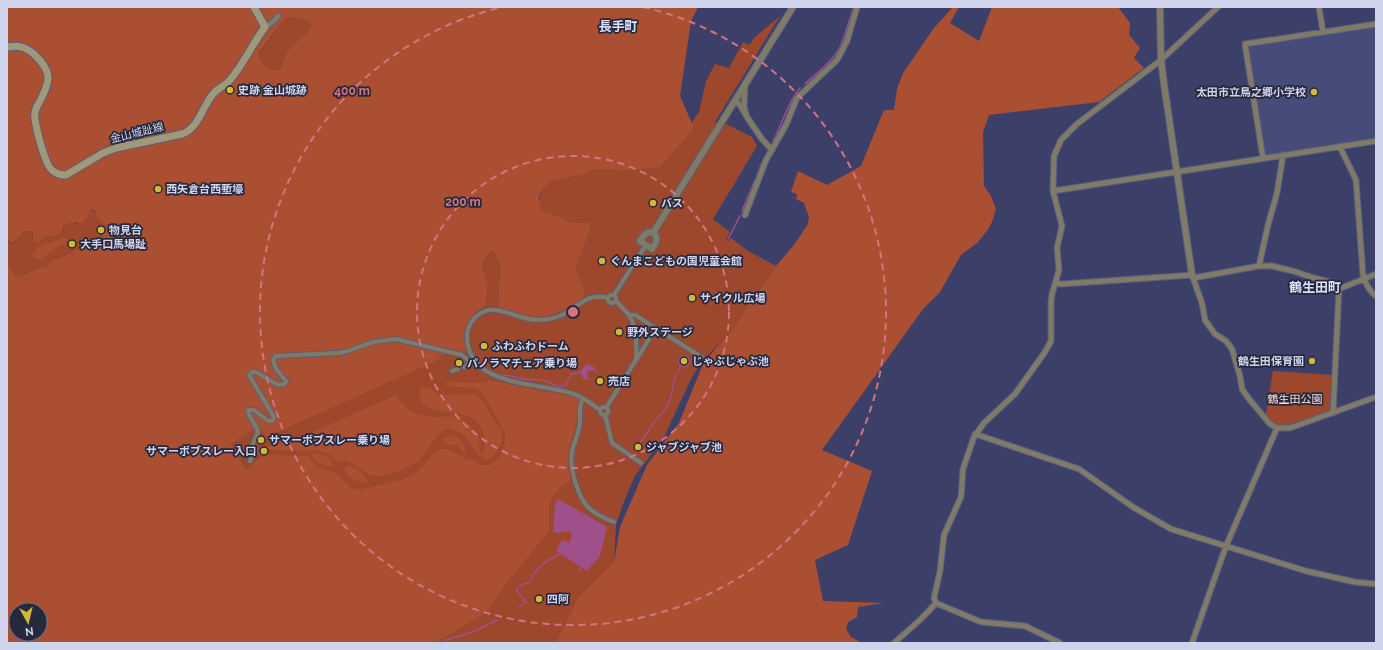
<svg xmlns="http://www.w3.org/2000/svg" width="1383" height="650" viewBox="0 0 1383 650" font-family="Raleway,'Noto Sans JP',sans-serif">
	<rect width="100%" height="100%" fill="#3c4069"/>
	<path fill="#474b7a" d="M1376,20V141L1263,158L1245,44L1323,32Z"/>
	<path fill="#9d482d" d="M780,16L715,122L723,127L726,124L752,137L757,146L713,219L730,232L726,239L728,241L731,238L748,251L776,266L727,336L702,361L691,379L664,437L635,476L623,504L616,525L614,562L570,643H394L555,393L521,387L510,433V449L497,466L423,474L356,494L258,459L246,470L231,444L254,428L239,403L472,316L486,306L488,284L482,266L485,258L493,250L500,264L498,308L557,314L585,296C585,287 578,278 576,269L591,227L587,223C573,229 553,215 541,210C540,206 539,201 540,198C541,187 559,174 567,168L638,167L662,165L699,112L706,81L715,64L729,68L743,42L749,45L754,38Z
		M288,17L308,20L311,25V28L287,51L281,68C271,74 263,65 259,56V54L285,18Z
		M92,209L105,225L110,228L118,241L108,231L104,232L99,239L93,242L88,241L71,253L54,260L48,266L37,269L19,277H16L7,261V240L11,243L15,242C19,235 24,230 33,232L32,236L40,241L47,236L51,237L64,230L63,227L72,222L76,224L88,215L90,210Z
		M1273,371L1335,375L1333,413L1281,428L1265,419Z"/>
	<path fill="#ab4f32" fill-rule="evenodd" d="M7,7H698L691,21L680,96L694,128L660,167L628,170L596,169L583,174L551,181L541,192L539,198L541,210L572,223H590L591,227L576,269C578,278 585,286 585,296C550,323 539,319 498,308L500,264L493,250L485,258L482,266L488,284L486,306C467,317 460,329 467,350L442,355L436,361L266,437L258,426L231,444L246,470L258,459L267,455L308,456L316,466L337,474L351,488L357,490L363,489C380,485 402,482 417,472C424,467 434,450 442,449C453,448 463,461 477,461L480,465C498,469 507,448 505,433L482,392L475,388L446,386L445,382L486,383L488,380L575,397L578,399C582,428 560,447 571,480L562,486L553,496L549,506V531L508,581L484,614L435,643H7V261L16,277H19L37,269L48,266L53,260L71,253L88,241L93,242L99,239L106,231L107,230L114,238L118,240L108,227L105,225L96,215L95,211L92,209L90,210C87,220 83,225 72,222L63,227V231L53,237L47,236L40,241L36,242L33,240V232C22,229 20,237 13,243L7,240ZM288,17L308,20L311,25V28L287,51L281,68C271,74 263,65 259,56V53L285,18ZM16,610H40V634H16Z
		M953,7H959L950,23L979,41L992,7H1118L1130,23L1129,35L1140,48L1134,58L1144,68L1099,102L989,115L983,132L984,186L991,196L996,209L992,222L987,231L977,243L961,255L940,292L923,309L822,450L872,471L848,545L815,560L823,601L884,603L858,607L857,617L848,622L846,629L851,637L862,643H556L578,598L614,562L620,527L647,465L679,423L703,364L716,348L727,336L776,266L794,245L808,224L809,217L804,203L796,199L797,194L791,192L798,171L827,185L861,166L884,110H894L897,89L903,73L934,28Z
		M63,237L66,238V244C61,246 55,248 50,252C45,257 41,262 33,257L32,255C37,245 53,242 63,237Z
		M422,387L434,390L437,395L475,394L481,399L501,431L502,439L500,446L492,458L487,460L484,459L478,454L464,435L459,432L446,429L440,433L418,461L414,464C405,468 388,476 379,476C363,477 355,457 338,463L331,455L322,451L267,450V446L290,442L396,395C405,411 418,417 435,417C441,417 448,416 454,417C471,421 482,435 479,452L482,454C486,448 485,440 483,433C474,397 415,427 420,389Z
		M451,436C460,437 465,444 466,453L463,452L456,445H448L444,443L443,439Z
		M309,453C319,454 330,455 334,465C321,468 317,462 309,453Z
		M348,466C356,467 365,474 367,482C359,484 346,478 345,468Z"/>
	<path fill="#9f4f89" d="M678 361a6 6 0 1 1 12 0a6 6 0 1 1-12 0Z
		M589,364L594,367L597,372H595L594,370L587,371L588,379H591V380H586L582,377L581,372L584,366Z
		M558,499L607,527L600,556L587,571L556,551L562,540L569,543L572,536L571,533L569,531L558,533L553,532L555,504Z"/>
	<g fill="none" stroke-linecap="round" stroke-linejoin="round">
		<path stroke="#9f4f89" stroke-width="1.5" d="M805,84C818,72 833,61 841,45C846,33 849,21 853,9
			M773,141C782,125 788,101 800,88
			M757,175L763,160
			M742,211L755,180
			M728,239L740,216
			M502,375C510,375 516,378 524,379C530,380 537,379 543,380C552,382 557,390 566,385L571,374L582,372
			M640,443L655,421L666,408L671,397L675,377L681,366
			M579,571L582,567
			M519,607L526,602L516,589L523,584L529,583C536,567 544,562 560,554
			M446,640L473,632L497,620"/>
		<defs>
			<path id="pedestrian" d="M608 299a4 4 0 1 1 8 0a4 4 0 1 1-8 0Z
				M614,295L644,248
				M616,301C620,306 625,310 629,315C637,327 637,344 636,358
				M629,315H635L703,358
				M464,367L471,363
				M452,371L458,369
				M583,398C577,409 582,418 579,428C578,436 573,444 572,452C569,467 578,499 590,509C597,515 606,519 614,522
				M600 411a4 4 0 1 1 8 0a4 4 0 1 1-8 0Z
				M606,408L656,328
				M600,410C592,404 583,397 574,394C540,382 467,388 467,336C467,326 474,316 483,312C493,306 507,313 518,316C532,321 548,321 562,315C579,307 587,292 608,298
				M605,415L612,443L641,463
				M250,461L253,455L251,448L258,432C256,425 248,416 248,410H254L268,421H272L274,417L249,375L252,372H256L278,385L285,384L286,381L276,369L273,360L276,356L338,353L348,351L373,342L396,339L462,355L471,363"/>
			<path id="minor" d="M1319,7L1323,32
				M265,27L274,21L278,16
				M735,101L740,105L747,117L744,107L745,86
				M747,117L762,139L772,150
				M1340,147L1356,180L1363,275C1365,283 1370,292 1376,296
				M1263,158L1245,44L1376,24
				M1053,191L1376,141
				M745,215L766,160L786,125L797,98L837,60L847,41L857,7
				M1259,266L1268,225L1277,193L1283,155
				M1193,278L1259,266H1272L1293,271L1314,278L1334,283L1339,289L1333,413
				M1056,283L1062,284L1192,275L1202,303L1205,320L1215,334L1226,341L1232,349L1240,376L1242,389L1249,399L1270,424L1277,428H1290L1376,397
				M1339,289L1376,274
				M975,434L1079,469L1133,507L1171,529L1306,571L1355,582L1376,584
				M894,643L921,619L936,603
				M1060,643L1025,626L981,622L936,603L934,598L940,571L944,535L961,497L963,469L974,437L984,423L1015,394L1045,352L1051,341V303L1052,294L1059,270L1057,248L1062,226L1053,191L1054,156L1061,140L1077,124L1161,60L1218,7
				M1192,643L1226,546L1277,428"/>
			<path id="tertiary" d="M1160,7L1161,60L1164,84L1192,275
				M649,232C660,234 657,242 652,249L640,241L644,235Z
				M653,233L793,7"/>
			<path id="secondary" d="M7,47C19,45 26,47 35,55C52,72 51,80 40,101C38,104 36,108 35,112C33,120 45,165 52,170C55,173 61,175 66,175L103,153L116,148L182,134C199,128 202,107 213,94C218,88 225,86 230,80C244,64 252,44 265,27L254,7"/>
		</defs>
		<use href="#pedestrian" stroke="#595d83" stroke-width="6"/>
		<use href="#minor" stroke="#595d83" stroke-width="7"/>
		<use href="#tertiary" stroke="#595d83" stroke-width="8"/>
		<use href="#secondary" stroke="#595d83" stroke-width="9"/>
		<use href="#pedestrian" stroke="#7f7b66" stroke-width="4"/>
		<use href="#minor" stroke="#7f7b66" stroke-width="5"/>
		<use href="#tertiary" stroke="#7f7b66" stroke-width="6"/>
		<use href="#secondary" stroke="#9f9977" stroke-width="7"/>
	</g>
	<g fill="none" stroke="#d37580" stroke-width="2" stroke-dasharray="7 5">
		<circle cx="573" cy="312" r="156"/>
		<path d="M643 7A313 313 0 1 1 503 7"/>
	</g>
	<g fill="#d0b837" stroke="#26293c" stroke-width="1.5">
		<circle cx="230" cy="90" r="4"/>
		<circle cx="1314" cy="92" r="4"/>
		<circle cx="158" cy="189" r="4"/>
		<circle cx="653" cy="203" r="4"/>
		<circle cx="101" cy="230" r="4"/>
		<circle cx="72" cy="244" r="4"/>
		<circle cx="602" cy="261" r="4"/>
		<circle cx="692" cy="298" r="4"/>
		<circle cx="619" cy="332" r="4"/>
		<circle cx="484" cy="346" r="4"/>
		<circle cx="684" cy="361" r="4"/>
		<circle cx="1312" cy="361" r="4"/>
		<circle cx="459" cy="363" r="4"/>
		<circle cx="600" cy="381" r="4"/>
		<circle cx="261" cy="440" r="4"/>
		<circle cx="638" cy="447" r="4"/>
		<circle cx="264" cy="451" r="4"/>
		<circle cx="539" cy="599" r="4"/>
	</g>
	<g text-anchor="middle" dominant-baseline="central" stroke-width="3.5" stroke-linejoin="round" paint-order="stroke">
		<g font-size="11" font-weight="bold" fill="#cfd3ec" stroke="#26293c" text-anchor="start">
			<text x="238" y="90">史跡 金山城跡</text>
			<text x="1306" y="92" text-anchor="end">太田市立鳥之郷小学校</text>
			<text x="166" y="189">西矢倉台西塹壕</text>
			<text x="661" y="203">バス</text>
			<text x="109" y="230">物見台</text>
			<text x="80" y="244">大手口馬場趾</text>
			<text x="610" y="261">ぐんまこどもの国児童会館</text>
			<text x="700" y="298">サイクル広場</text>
			<text x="627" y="332">野外ステージ</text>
			<text x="492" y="346">ふわふわドーム</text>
			<text x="692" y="361">じゃぶじゃぶ池</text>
			<text x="1304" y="361" text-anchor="end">鶴生田保育園</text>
			<text x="467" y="363">パノラマチェア乗り場</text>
			<text x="608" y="381">売店</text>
			<text x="269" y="440">サマーボブスレー乗り場</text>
			<text x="646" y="447">ジャブジャブ池</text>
			<text x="256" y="451" text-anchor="end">サマーボブスレー入口</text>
			<text x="547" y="599">四阿</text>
		</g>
		<g font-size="11" fill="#cfd3ec" stroke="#26293c">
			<text transform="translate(137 133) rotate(-14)">金山城趾線</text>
		</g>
		<g font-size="11" fill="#f7ddd4" stroke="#26293c">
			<text x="1295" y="399">鶴生田公園</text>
		</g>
		<g font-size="13" font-weight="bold" fill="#dbdffe" stroke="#26293c">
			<text x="618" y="26">長手町</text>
			<text x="1315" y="287">鶴生田町</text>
		</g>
	</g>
	<circle cx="573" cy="312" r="6" fill="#d37580" stroke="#26293c" stroke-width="2"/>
	<g font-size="12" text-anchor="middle" font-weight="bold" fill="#d37580" stroke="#26293c" stroke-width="3.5" stroke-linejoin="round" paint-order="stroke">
		<text x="352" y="95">400 m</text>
		<text x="463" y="206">200 m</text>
	</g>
	<rect width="1383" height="650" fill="none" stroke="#cfd3ec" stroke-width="16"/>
	<g transform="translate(28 622) rotate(172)"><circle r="19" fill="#26293c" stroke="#6a6d82"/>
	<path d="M0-3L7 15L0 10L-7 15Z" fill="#d0b837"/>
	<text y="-6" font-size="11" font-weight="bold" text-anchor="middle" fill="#cfd3ec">N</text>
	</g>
</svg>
